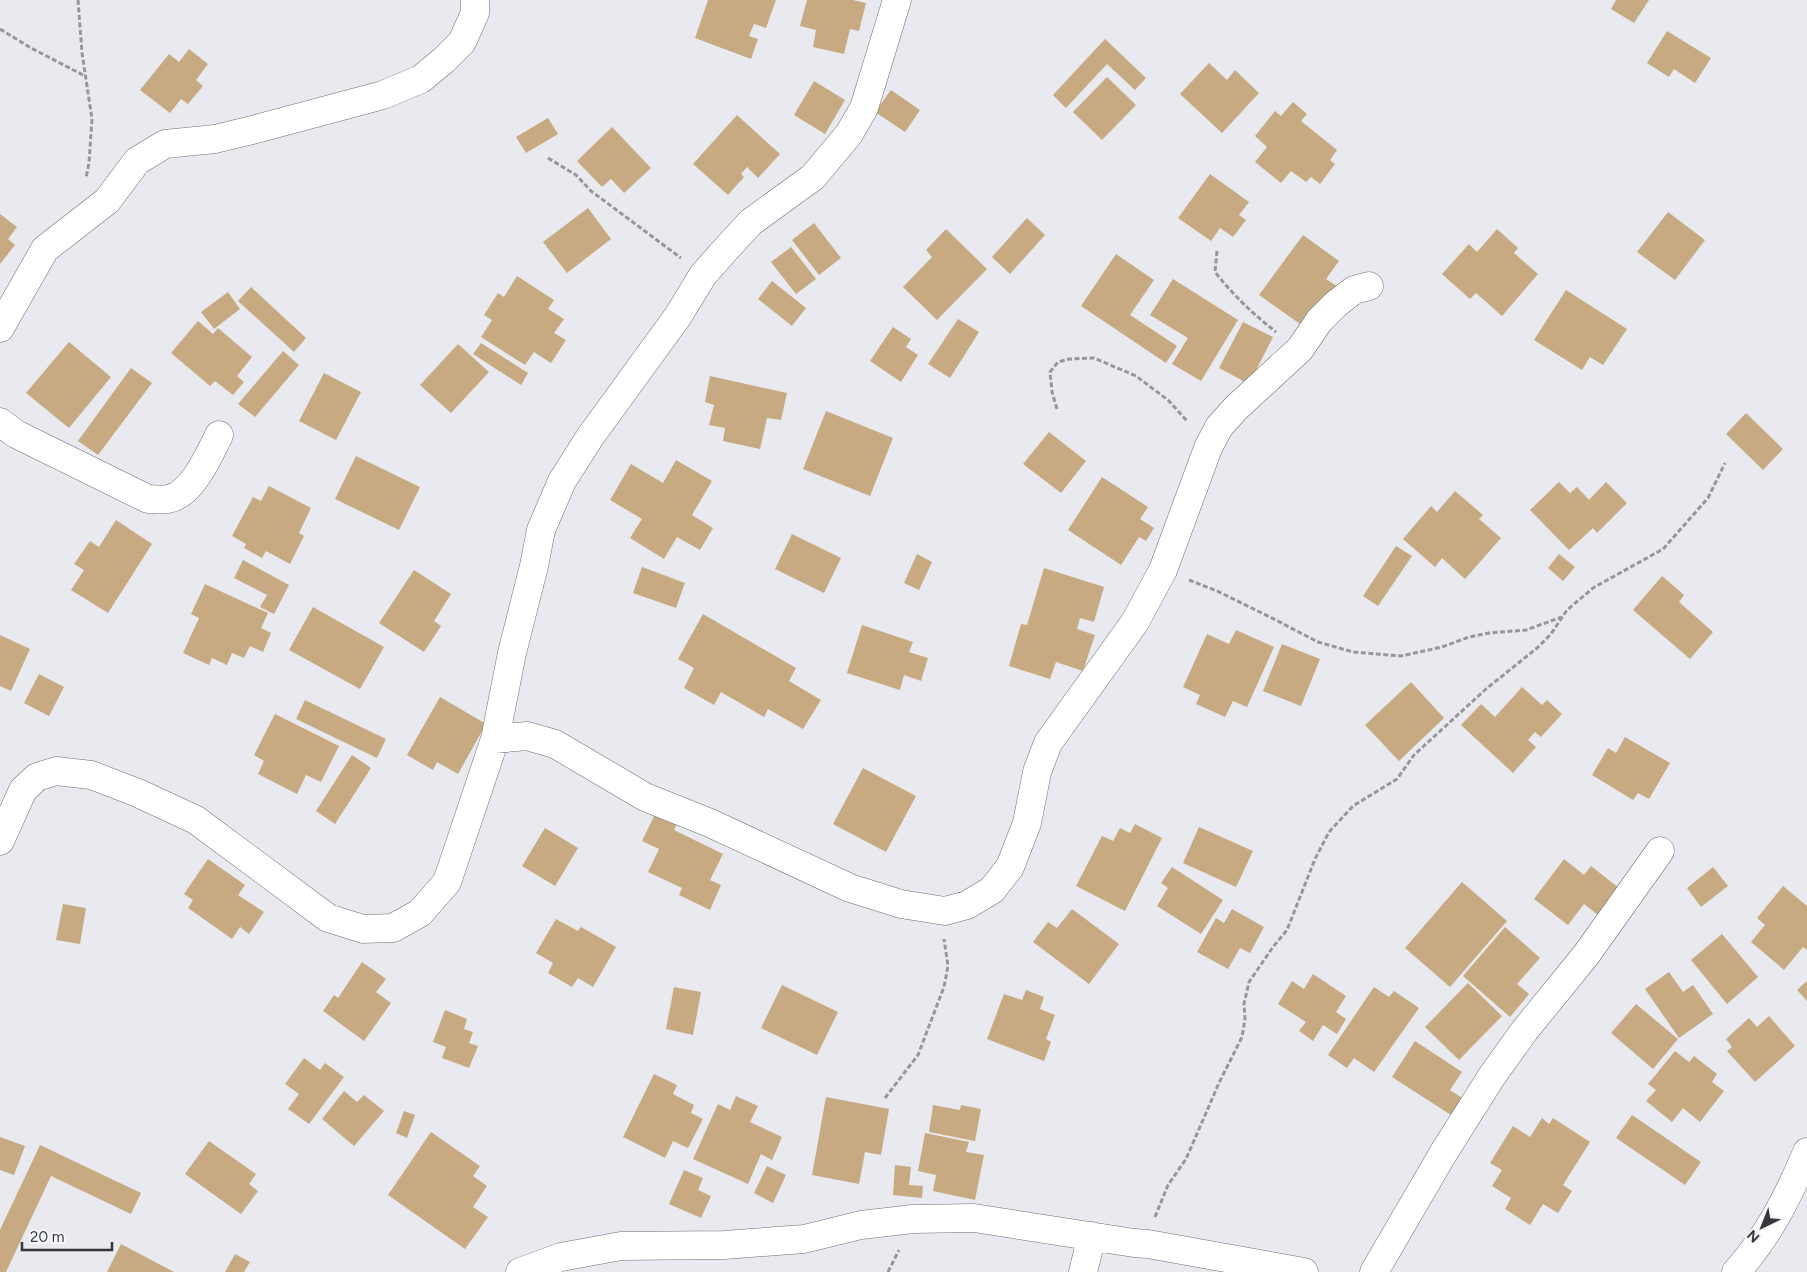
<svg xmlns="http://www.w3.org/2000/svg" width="1807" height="1272" viewBox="0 0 1807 1272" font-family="Figtree,sans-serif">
	<rect width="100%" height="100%" fill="#e8eaef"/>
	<path fill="#c7aa81" d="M708,0H776L766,28L754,24L749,36L758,39L751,59L695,38Z
		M807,0H853L866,3L859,31L850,29L844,54L813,47L816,30L800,26Z
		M1616,0H1649L1634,23L1611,9Z
		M1667,31L1711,58L1695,83L1674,69L1669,77L1647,63Z
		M1105,39L1146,78L1135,90L1107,64L1066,108L1053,95Z
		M189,49L208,64L196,80L203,86L188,104L181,99L170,113L140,90L169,54L179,62Z
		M1209,63L1227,80L1235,70L1259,93L1222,133L1180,94Z
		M1107,77L1136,105L1102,140L1073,112Z
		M814,81L845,100L825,134L794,115Z
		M891,90L920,110L905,132L875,112Z
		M1293,102L1307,114L1301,121L1337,150L1330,160L1335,164L1320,184L1311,177L1306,182L1291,171L1281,183L1255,162L1267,147L1255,136L1275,111L1281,116Z
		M737,115L780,154L758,178L747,167L741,174L744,177L728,195L693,164Z
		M548,118L558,134L526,153L516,137Z
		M612,127L651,168L624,193L611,179L602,187L577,161Z
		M1210,174L1249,202L1239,215L1246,220L1233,237L1220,228L1211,241L1178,218Z
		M588,208L611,239L567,273L543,242Z
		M1668,212L1705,240L1675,280L1637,252Z
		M0,214L17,227L8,239L15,245L0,264Z
		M1027,218L1045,235L1010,274L992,257Z
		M814,223L841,258L819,275L792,240Z
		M946,229L987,269L937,320L903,287L932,257L926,250Z
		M1497,229L1518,248L1514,253L1538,274L1502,316L1476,293L1470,299L1442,274L1469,244L1477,252Z
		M1303,235L1339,261L1326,279L1338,287L1307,329L1259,295Z
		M791,247L816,279L796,294L771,262Z
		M1116,254L1154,280L1130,315L1177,346L1166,363L1081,306Z
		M517,276L554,300L548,309L564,319L554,333L566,340L551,363L534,352L525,365L481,337L492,320L484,315L498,293L504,297Z
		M1173,279L1238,320L1201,381L1172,364L1188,338L1150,315Z
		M772,281L806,308L792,326L758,299Z
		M251,287L306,338L294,352L238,301Z
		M1566,290L1627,329L1603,365L1590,357L1582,370L1534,340Z
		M228,292L240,309L214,329L201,312Z
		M958,319L979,332L950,378L928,364Z
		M198,321L213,334L218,328L252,357L237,376L244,382L233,395L215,381L210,386L171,353Z
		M1243,322L1273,337L1249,384L1219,368Z
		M893,327L911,339L906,347L918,355L901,382L870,361Z
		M69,342L111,377L69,428L26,393Z
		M481,343L528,373L521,385L473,354Z
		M458,344L489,372L451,413L420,385Z
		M283,351L299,365L255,417L238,404Z
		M131,368L152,383L98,455L78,441Z
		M324,373L361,392L336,440L299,421Z
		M710,376L787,393L781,420L767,418L760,449L723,441L725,428L709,425L714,405L705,402Z
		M826,411L893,438L870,496L803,469Z
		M1746,413L1783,449L1763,470L1726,434Z
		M1049,432L1086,461L1061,493L1023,464Z
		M356,456L420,487L399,530L335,499Z
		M676,460L712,481L692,515L713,528L700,550L677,537L664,559L630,538L642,519L610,500L631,464L663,483Z
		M1102,477L1148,507L1140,519L1154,528L1146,541L1139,537L1121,565L1068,530Z
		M1559,482L1570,493L1577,487L1589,500L1606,482L1627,503L1597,533L1593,528L1569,550L1530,510Z
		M269,486L311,508L299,533L304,536L290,564L266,551L262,558L244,548L246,544L232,536L253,497L261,501Z
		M1455,491L1483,515L1479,519L1501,538L1465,579L1442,558L1435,567L1403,539L1431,506L1437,512Z
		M116,520L152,544L108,613L71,590L84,570L74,564L90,541L99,547Z
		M792,534L841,558L824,593L775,569Z
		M1396,546L1412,556L1378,606L1363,596Z
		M917,554L932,562L919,590L904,583Z
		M1559,554L1575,567L1563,581L1548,568Z
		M243,560L289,585L274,614L260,607L267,595L234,578Z
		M642,567L685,583L676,608L633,593Z
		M1044,568L1104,587L1094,622L1080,618L1077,629L1095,635L1083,671L1056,662L1050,679L1009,666L1021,624L1027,625Z
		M414,570L451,594L434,621L441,626L424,652L379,623Z
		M1662,576L1684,595L1679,602L1713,632L1690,659L1633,610Z
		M205,584L268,613L261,628L271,633L263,652L250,646L244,658L232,653L227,665L212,658L209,665L183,653L199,618L191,614Z
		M313,607L384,647L360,689L289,650Z
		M703,614L796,668L789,681L821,700L803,729L768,709L764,717L721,692L714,705L684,688L694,668L678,659Z
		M862,625L913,642L909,652L928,658L921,681L904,675L900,690L847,673Z
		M1236,630L1274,647L1247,707L1233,701L1225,717L1196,704L1200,695L1183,687L1207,634L1229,644Z
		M0,635L30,649L11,691L0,686Z
		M1282,644L1320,659L1301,706L1263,691Z
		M39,674L64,687L49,716L24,703Z
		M1411,682L1444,718L1399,761L1365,725Z
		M1522,687L1542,705L1547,700L1562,714L1541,737L1535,732L1528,740L1536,747L1513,773L1461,725L1481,704L1495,717Z
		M440,697L486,724L458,774L437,762L433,770L407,755Z
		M305,700L386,739L377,758L296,719Z
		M275,714L339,746L321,782L306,775L297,794L258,774L264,761L254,755Z
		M1625,737L1670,763L1649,799L1638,793L1633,800L1592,775L1608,748L1616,753Z
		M352,755L371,768L335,824L316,811Z
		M863,768L916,796L886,852L833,824Z
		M658,808L679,819L674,830L723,854L710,880L721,885L710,910L679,895L682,888L648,872L659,849L642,841Z
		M1135,824L1162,838L1125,911L1076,886L1102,836L1113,841L1120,828L1130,833Z
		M1199,827L1253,851L1236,887L1183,863Z
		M545,828L578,848L555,886L522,866Z
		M208,859L245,885L238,895L264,912L249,934L240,927L232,939L188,908L193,900L184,894Z
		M1564,859L1584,875L1591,866L1619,888L1598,915L1584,904L1568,925L1534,899Z
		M1172,867L1223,900L1201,934L1157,906L1168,888L1161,883Z
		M1713,867L1728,886L1701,907L1687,888Z
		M1462,882L1507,921L1450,987L1405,948Z
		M1783,886L1807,906V950L1803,947L1784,970L1751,942L1765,925L1757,918Z
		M63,904L86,908L80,944L56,940Z
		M1072,909L1119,944L1089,984L1033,942L1048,922L1057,928Z
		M1232,909L1264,927L1250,953L1240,948L1228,969L1197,952L1216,918L1224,923Z
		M556,919L578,931L581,927L616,947L593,987L578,978L572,987L548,973L553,963L536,953Z
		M1505,927L1540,958L1517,984L1529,994L1510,1017L1463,976Z
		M1722,934L1758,977L1727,1004L1691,960Z
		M362,962L386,979L376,992L391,1003L364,1041L323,1011L334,995L338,998Z
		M1669,972L1683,992L1693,985L1713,1014L1679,1038L1645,989Z
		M1313,974L1346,996L1336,1012L1346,1019L1337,1034L1323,1025L1313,1041L1299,1031L1306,1022L1278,1004L1292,981L1304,989Z
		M1807,981V1001L1797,990Z
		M1468,983L1502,1016L1459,1060L1425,1027Z
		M782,985L838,1012L817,1055L761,1028Z
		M674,987L701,992L693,1035L666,1029Z
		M1374,987L1389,997L1394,991L1419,1008L1374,1072L1354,1058L1347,1068L1328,1055Z
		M1026,990L1044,997L1040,1009L1055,1015L1046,1039L1051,1042L1044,1061L987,1039L1004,994L1022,1000Z
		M1636,1004L1678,1039L1653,1069L1611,1033Z
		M445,1010L467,1019L464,1029L473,1032L469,1043L478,1046L469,1068L442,1058L446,1047L433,1042Z
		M1769,1016L1795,1046L1755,1082L1727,1051L1732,1047L1726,1039L1749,1018L1757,1027Z
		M1415,1041L1462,1072L1450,1090L1462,1098L1451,1115L1392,1077Z
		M1675,1051L1689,1062L1694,1056L1717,1074L1712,1082L1724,1091L1700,1122L1683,1108L1672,1122L1646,1101L1656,1090L1648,1084Z
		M304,1058L320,1070L325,1063L344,1077L309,1124L288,1109L299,1094L285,1084Z
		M654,1074L677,1085L673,1094L694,1105L691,1113L703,1119L688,1148L673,1141L665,1158L623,1137Z
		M344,1091L357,1102L364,1095L384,1111L354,1146L322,1119Z
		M736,1096L758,1106L750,1122L782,1137L772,1160L761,1154L748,1184L693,1159L718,1104L730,1110Z
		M826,1097L889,1109L881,1155L865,1152L859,1184L812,1175Z
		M933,1105L960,1110L961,1105L981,1109L975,1141L929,1132Z
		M404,1111L415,1115L407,1138L396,1133Z
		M1632,1115L1701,1162L1685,1185L1616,1138Z
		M1542,1118L1549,1124L1553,1118L1590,1142L1563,1185L1572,1191L1558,1213L1543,1204L1530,1225L1505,1209L1511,1198L1492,1186L1502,1170L1490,1163L1513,1126L1530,1137Z
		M431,1132L480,1166L473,1176L487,1186L473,1207L488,1217L465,1249L388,1195Z
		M925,1133L969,1142L966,1152L984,1155L975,1200L933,1191L936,1175L918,1171Z
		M0,1137L25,1146L14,1175L0,1170Z
		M209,1141L256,1174L249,1184L258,1191L241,1214L185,1174Z
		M40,1145L141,1193L131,1214L51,1176L6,1272H0V1230Z
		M895,1165L911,1167L909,1185L923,1186L922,1198L893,1195Z
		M767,1166L786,1175L773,1203L754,1193Z
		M684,1170L703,1178L698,1190L711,1196L701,1218L669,1204Z
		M121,1244L174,1272H107Z
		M235,1254L250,1262L244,1272H225Z"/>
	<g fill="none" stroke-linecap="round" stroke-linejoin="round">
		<defs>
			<path id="minor" d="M0,328L45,249L107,201L137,161L165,144L215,139L256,129L383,95L421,79L444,60L462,42L475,13V0
				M0,422L16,434L148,499C154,499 162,500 168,499C192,495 209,455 219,435
				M495,739L527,736L555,744L645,797L710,823L850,888L901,904L945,911L967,905L992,890L1010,867L1027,823L1037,772L1048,743L1135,622L1163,570L1208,448L1219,427L1236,408L1300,349L1319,321L1336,304L1354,290L1369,286
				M0,841L23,790L37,777L56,771L91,775L138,793L196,820L328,918L363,929L393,928L420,913L447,882L495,739L512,653L534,566L541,530L562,481L590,437L678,316L703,275L726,249L751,222L813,177L849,134L864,108L897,0
				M520,1272L561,1257L621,1246L724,1245L804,1239L861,1225L913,1219L974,1218L1134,1243L1148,1244L1304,1272
				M1083,1272L1092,1236
				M1374,1272L1444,1152L1492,1076L1525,1030L1586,955L1660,851
				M1736,1272C1768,1237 1789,1195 1807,1152"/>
		</defs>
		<use href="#minor" stroke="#6d6e73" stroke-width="29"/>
		<path stroke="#96979b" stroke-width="3" stroke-dasharray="5 2.5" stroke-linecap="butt" d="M78,0L82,53L92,119L89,163L86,178
			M0,29L31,48L85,76
			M548,158L576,175L591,191L681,258
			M1217,251L1215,272C1233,295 1253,314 1276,332
			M1057,409L1052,392L1050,372L1058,362L1069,359L1094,358L1136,376L1168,400L1188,422
			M1189,580L1217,591L1270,617L1318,642L1353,652L1401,656L1442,647L1469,637L1489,633L1526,630L1562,617
			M885,1098L918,1055L944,987L948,966L944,939
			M1155,1217L1168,1185L1186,1159L1219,1083L1242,1037L1245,1019L1244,1004L1249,982L1273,947L1287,930L1315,859L1329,832L1353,806L1397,779L1414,755L1486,689L1537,648L1551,634L1567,610L1593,588L1663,549L1708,498L1725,463
			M888,1272L899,1250"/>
		<use href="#minor" stroke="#fff" stroke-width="28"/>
	</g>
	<g transform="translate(1762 1227) rotate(223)" stroke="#f5f7fd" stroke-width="4" paint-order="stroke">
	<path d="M0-4L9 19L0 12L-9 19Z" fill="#363739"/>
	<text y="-8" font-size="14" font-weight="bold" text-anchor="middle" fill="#363739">N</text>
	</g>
	<path d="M22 1242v8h90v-8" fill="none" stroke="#363739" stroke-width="2.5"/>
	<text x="30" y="1242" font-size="15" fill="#363739" stroke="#f5f7fd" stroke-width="4" paint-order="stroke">20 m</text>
</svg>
